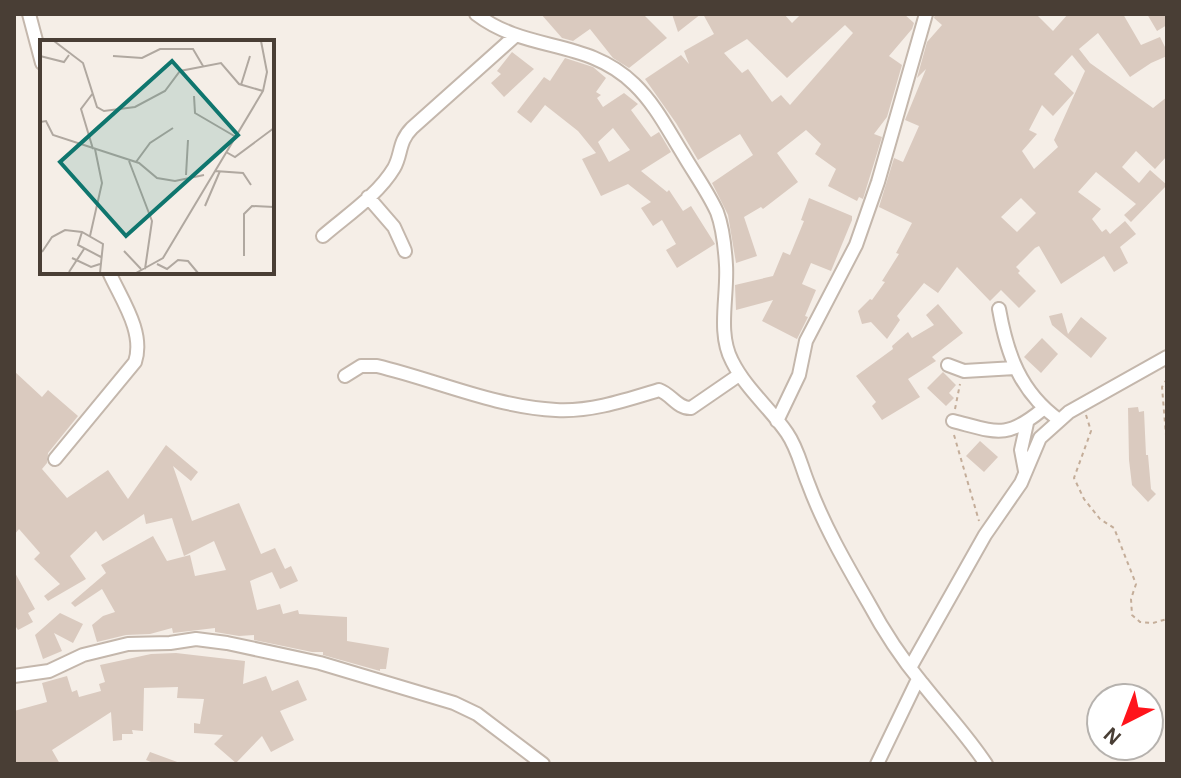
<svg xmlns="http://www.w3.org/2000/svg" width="1181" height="778" viewBox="0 0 1181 778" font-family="'Alegreya Sans',sans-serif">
	<rect width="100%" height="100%" fill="#f5eee7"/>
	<path fill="#dacabf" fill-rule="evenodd" d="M541,14H643L667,38L629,68L613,58L590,29L573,41L562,38Z
		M672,14H701L678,32Z
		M703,14H784L792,23L801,14H904L914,23L912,29L889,56L902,65L887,117L874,134L882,137L863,199L859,197L857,201L828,186L836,169L815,154L821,144L806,130L777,153L798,182L763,209L761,207L744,217L757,256L736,263L728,215L712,183L753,155L740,134L698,160L676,123L645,79L681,55L689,64L684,51L714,34ZM845,25L853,33L790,105L781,95L772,102L748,69L742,73L724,53L747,39L787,78Z
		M935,14H1036L1053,31L1068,14H1123L1141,45L1160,37L1167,51V56L1151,63L1130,77L1098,33L1079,49L1090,63L1153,108L1167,97V156L1155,169L1136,151L1122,167L1139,183L1150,170L1167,185L1131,222L1124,215L1136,204L1096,172L1078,192L1101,209L1092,219L1102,232L1106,229L1110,234L1125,221L1136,234L1120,247L1128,263L1114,272L1104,256L1061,284L1039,246L1035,248L1016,267L1020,271L1018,273L1036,291L1019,308L1001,290L990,301L957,267L938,293L924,283L897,316L900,320L887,339L871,322L862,324L858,311L870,299L872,300L885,282L882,281L899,254L896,253L912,223L879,207L894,158L903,162L919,126L905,120L926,69L917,78L927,42L942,25L934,18ZM1072,55L1085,71L1054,140L1058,147L1034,169L1022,151L1037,134L1029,130L1042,105L1053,116L1074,93L1054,74ZM1021,198L1036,213L1017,232L1001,217Z
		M1147,14H1167V25L1157,31Z
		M512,52L534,69L504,97L491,83L501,74L497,71Z
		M565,58L593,67L606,78L596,92L601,95L597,98L603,107L624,93L638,104L631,110L651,137L659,132L671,152L641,171L667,192L669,190L683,211L691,206L715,244L677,268L666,250L676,244L662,220L653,226L641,208L651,202L628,184L601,196L582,159L596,153L578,131L545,105L531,123L517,112L544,77L550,81ZM613,128L630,150L609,162L598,142Z
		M809,198L852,216V220L831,271L811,263L802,284L816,290L805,316L808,317L797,339L762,321L773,300L736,310L735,285L773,276L783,252L790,255L804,221L801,220Z
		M938,304L963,333L932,357L936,361L908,379L920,397L882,420L872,406L876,402L856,376L893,349L892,346L908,332L912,338L934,325L926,315Z
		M1062,313L1068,334L1081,317L1107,338L1091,358L1052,325L1049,316Z
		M1042,338L1058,354L1041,373L1024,357Z
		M14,371L42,397L48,390L78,416L48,453L47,463L42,469L67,498L108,470L128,499L166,445L198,472L191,481L173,466L192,521L239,503L261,554L275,548L285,569L291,566L298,581L280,589L272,572L250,581L257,610L280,604L283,614L298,610L299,614L347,617V641L389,648L386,669H380V671L323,655V652H312L254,640V635L239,636L215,632V628L173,633L172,628L150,634L126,635L97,642L92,625L103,616L115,612L102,589L75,607L71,603L106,573L101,565L153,536L167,561L190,555L195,576L226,570L214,541L184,556L172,518L146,524L144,514L103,541L96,531L70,556L86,579L48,601L44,596L60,584L34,559L40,553L19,529L14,535Z
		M943,372L956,385L949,393L954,398L946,406L927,388Z
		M1138,407L1139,412L1144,411L1146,455H1148L1151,489L1156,494L1148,502L1132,485L1129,460L1128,408Z
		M980,441L998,457L984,472L966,456Z
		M14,571L35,609L28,613L33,622L18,630L14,624Z
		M60,613L83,624L73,643L54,633L62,651L43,659L35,635Z
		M176,653L245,661L243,684L266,676L272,691L298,680L307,700L280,711L294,740L271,752L262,736L236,763L214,744L223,735L194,733V723L200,724L204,699L177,698L178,687L144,688L143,731L132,730L133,734H122V740L113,741L111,712L52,750L60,764H14V711L47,702L42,683L67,676L72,692L77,690L79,697L101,691L99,684L105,682L100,665L151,654Z
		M150,752L180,763V764H156L146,760Z"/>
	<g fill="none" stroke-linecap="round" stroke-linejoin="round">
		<defs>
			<path id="street" d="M29,14L42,63
				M476,14C527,53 587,38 634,84C655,104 668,130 683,154C694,173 708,192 717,212C723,228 725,248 726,265C728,296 717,333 732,361C746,389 770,408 787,433C798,449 801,466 808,483C823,524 846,564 868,602C883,630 902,659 922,683C943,710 967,735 986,764
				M368,197L394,227L405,251
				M323,236C346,216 378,195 394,168C402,154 398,142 412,128L515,36
				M999,309C1007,354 1020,392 1059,420
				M948,365L964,371L1015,368
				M345,376L361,366H377C436,380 495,407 556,410C591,412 626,400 659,390C671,394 678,409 691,408L739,375
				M777,421L799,375L806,341L856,245L878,182L926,14
				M953,421C996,432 1006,440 1043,409
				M55,459L135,362C145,332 121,299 109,272
				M1025,471L1021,450L1027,423
				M911,666L985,535L1021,483L1040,438L1069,412L1167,357
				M14,676L49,671L83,655L128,644L170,643L196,639L227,643L320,663L454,703L477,714L543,764
				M877,764L918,679"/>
		</defs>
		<use href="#street" stroke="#c4b7ac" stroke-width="16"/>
		<path stroke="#c4ad99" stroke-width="2" stroke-dasharray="4 4" stroke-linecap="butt" d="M1167,379L1162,387L1167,447
			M955,409L960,384
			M1086,415L1091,431L1074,478L1084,499L1100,519L1114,528L1136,584L1131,599L1132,615L1140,622L1153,623L1167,619
			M954,435L979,521"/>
		<use href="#street" stroke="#fff" stroke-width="12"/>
	</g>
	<g transform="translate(40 40)">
		<rect width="234" height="234" fill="#f5eee7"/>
		<path fill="none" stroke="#b0a8a0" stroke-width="2" d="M14,1L43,23L57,67L64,71L95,67L125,51L140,31L181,23L199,44L223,51M0,16L24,22L29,15M73,16L102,18L120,9H153L163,26M201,45L210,16M53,53L41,69L53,109M154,56L155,73L196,97M0,82L6,81L13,95L99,123L117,138L135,141L164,135M186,112L195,117L234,88M89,121L112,181L105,229M96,122L110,103L133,88M175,131L203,133L211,145M146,135L148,100M165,166L180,131M42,192L38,205L61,217M50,196L62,143L55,109M84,211L101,229M2,212L12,197L25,190L42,192L63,204L60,233M204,216V174L212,166L234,167M32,218L51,227L60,224M117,224L127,229L138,220L148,221L158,233M29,232L44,209M96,233L123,218L223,51L227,32L221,1"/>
		<path fill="#0f766e" fill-opacity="0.15" stroke="#0f766e" stroke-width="4" d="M132,21L198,95L86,196L20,122Z"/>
		<rect width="234" height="234" fill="none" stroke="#493e35" stroke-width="4"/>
	</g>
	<rect width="1181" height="778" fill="none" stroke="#493e35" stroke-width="32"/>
	<g transform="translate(1125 722) rotate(222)"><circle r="38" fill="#ffffff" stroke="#b6b2ae" stroke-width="2"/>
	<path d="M0-6L14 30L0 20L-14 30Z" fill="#ff141b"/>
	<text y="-12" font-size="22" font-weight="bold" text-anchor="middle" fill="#493e35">N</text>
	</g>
</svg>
